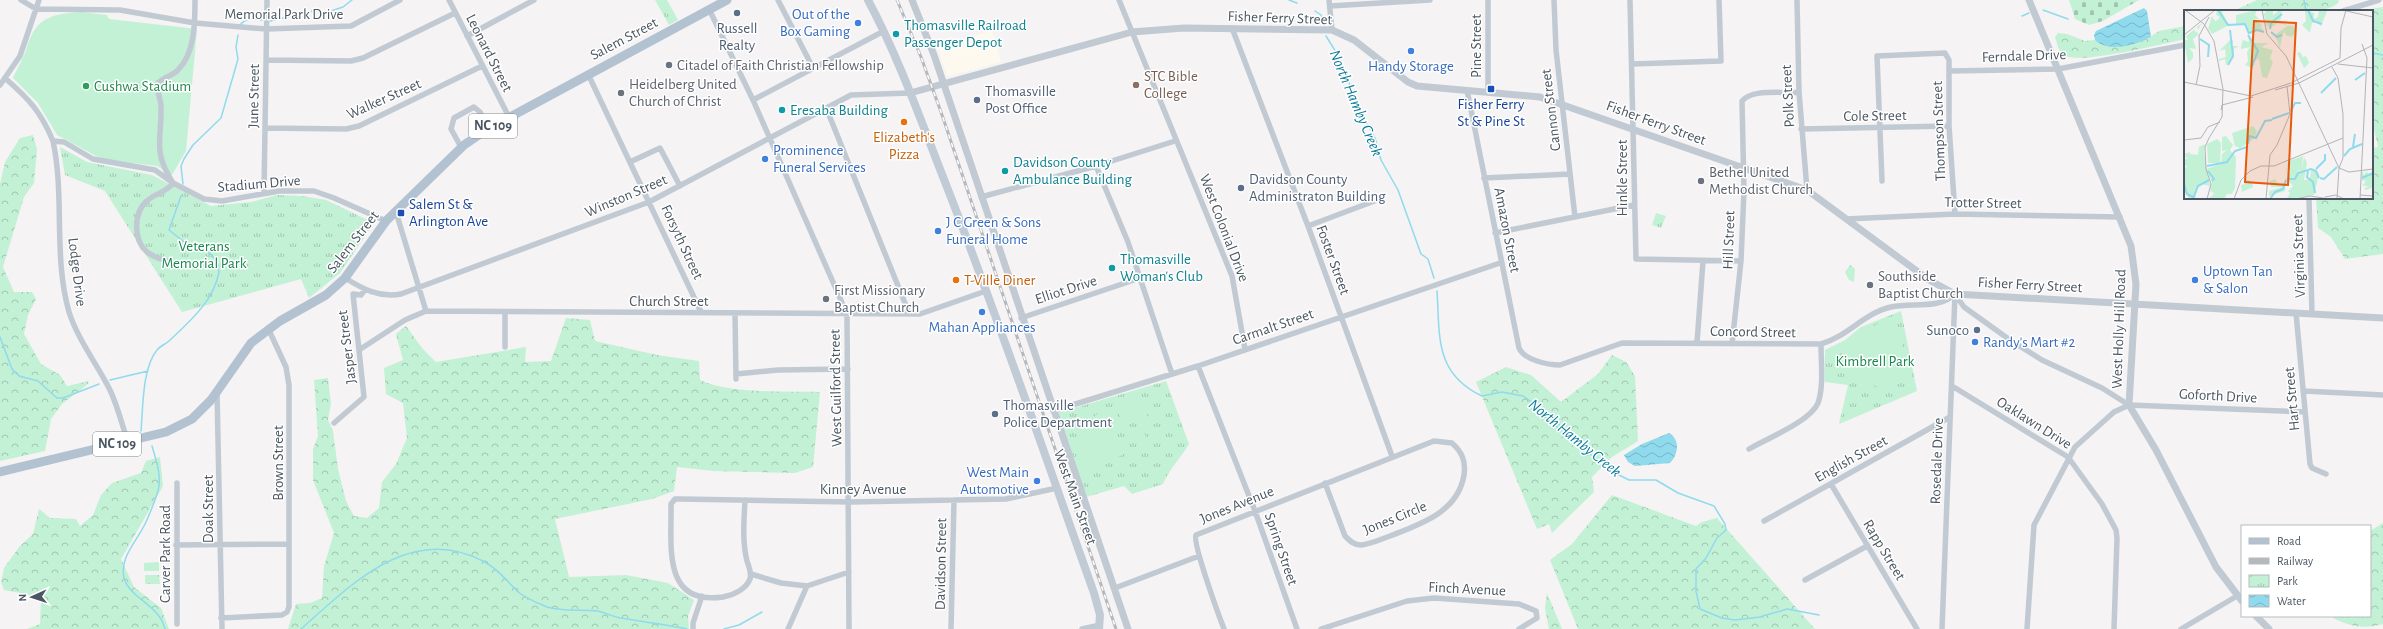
<svg xmlns="http://www.w3.org/2000/svg" width="2383" height="629" viewBox="0 0 2383 629" font-family="'Alegreya Sans',sans-serif">
	<defs>
		<pattern id="forest-crowns" width="20" height="18" patternUnits="userSpaceOnUse"><rect width="20" height="18" fill="#c3f1d5"/><path d="M2 6a3 3 0 1 1 6 0M12 15a3 3 0 1 1 6 0" fill="none" stroke="#a0c6b0"/></pattern>
		<pattern id="cemetery-stones" width="16" height="16" patternUnits="userSpaceOnUse"><rect width="16" height="16" fill="#c3f1d5"/><path d="M2 7V4a2 2 0 0 1 4 0v3zM10 15v-3a2 2 0 0 1 4 0v3z" fill="#a0c6b0"/></pattern>
		<pattern id="park-tufts" width="24" height="20" patternUnits="userSpaceOnUse"><rect width="24" height="20" fill="#c3f1d5"/><path d="M3 7l-1-3M5 7V3M7 7l1-3M15 17l-1-3M17 17v-4M19 17l1-3" fill="none" stroke="#a0c6b0"/></pattern>
		<pattern id="water-waves" width="16" height="10" patternUnits="userSpaceOnUse"><rect width="16" height="10" fill="#90daee"/><path d="M0 5q4-4 8 0t8 0" fill="none" stroke="#78b4c4"/></pattern>
	</defs>
	<rect width="100%" height="100%" fill="#f5f3f3"/>
	<path fill="#fdf9ef" d="M992,30L1001,62L949,76L946,75L938,48Z"/>
	<path fill="url(#forest-crowns)" d="M2257,0H2338L2339,2C2326,18 2254,11 2233,11Z
		M2383,7V254L2345,259L2331,237L2318,228L2316,198H2372V148L2378,147L2372,120V11H2359Z
		M2185,26V39C2166,43 2073,67 2062,54C2058,50 2057,42 2055,37L2058,33L2067,34L2085,41L2095,40L2115,46L2147,39L2159,31Z
		M33,135L37,149L34,183L24,197L3,267L14,292H32L36,299L28,315L24,334L41,364L60,375L67,386L89,381L88,384L62,404L51,419L45,451L0,461V184L5,162L20,138Z
		M566,318L590,320L595,341L657,355L699,361L700,380C728,394 787,391 820,392L813,467L795,473L713,471L677,467L674,491L652,499L555,519L569,577L626,575L668,583L694,600L688,616L689,629H288L296,604L310,603L322,598L324,566L334,533L313,480V449L318,436L314,380L328,378L331,403L328,420L333,431L338,469L346,501L354,516L367,518L379,508L382,482L396,464L407,438L403,403L386,394L384,368L403,360L396,334L406,326L422,348L436,362L526,347L525,362L551,361Z
		M1612,355L1626,362L1635,376L1638,441L1612,457L1592,477L1594,492L1552,533L1549,524L1537,529L1476,382L1506,367L1531,375L1561,402L1598,374Z
		M160,457L163,486L121,559L134,587L161,608L169,629H27L40,624L41,601L26,594L4,590L1,582L4,568L19,547L33,534L39,509L50,518L76,519L80,526L93,515L101,495L112,483L141,473L146,461Z
		M1612,495L1696,526L1702,522L1717,518L1815,629H1578L1550,560L1572,544Z
		M2383,523V624C2364,629 2351,627 2333,618L2334,616H2370V531Z
		M1547,593L1562,629H1549L1545,608Z"/>
	<path fill="url(#cemetery-stones)" d="M2069,0H2139L2103,21L2089,25L2075,19Z"/>
	<path fill="url(#park-tufts)" d="M655,0H667L678,20L669,25Z
		M60,147L87,162L152,175L211,206L251,202L277,195L302,196L326,200L374,223L340,273L309,298L301,279L182,312L105,191L65,175Z
		M1656,213L1666,216L1661,228L1652,225Z
		M1850,265L1855,269L1854,282L1849,280L1845,272Z
		M1901,311L1917,391L1839,424L1848,385L1825,382V350L1845,340L1861,327Z
		M1166,381L1189,444C1181,458 1169,469 1163,484L1132,494L1124,486L1086,497L1054,414Z
		M145,575H159L160,584H145Z"/>
	<path fill="#c3f1d5" d="M81,12L107,15L109,19L197,29L186,151L172,175L157,166L108,160L96,156L57,135L38,103L13,78C17,68 24,58 27,47C36,17 52,14 81,12Z
		M1890,317L1895,320L1913,380L1882,388L1856,380L1845,366L1842,344Z
		M1142,397L1148,418L1123,426L1117,405Z
		M1101,411L1125,449L1122,455L1084,473C1071,449 1079,426 1101,411Z
		M1144,431L1146,439L1133,443L1130,435Z
		M159,562V571H144V563Z"/>
	<path fill="url(#water-waves)" d="M2144,8L2147,11L2151,37C2137,45 2108,53 2095,40L2094,35L2096,31Z
		M1669,433C1681,440 1678,455 1670,463L1635,466L1628,462L1624,455L1642,444Z"/>
	<g fill="none" stroke-linecap="round" stroke-linejoin="round">
		<path stroke="#90daee" stroke-width="1.5" d="M1289,0L1297,3
			M2304,0L2306,11
			M2043,10L2068,19
			M1315,11L1321,15L1325,26
			M2022,16L2029,13
			M270,21L313,11L328,12L343,7L352,0
			M240,25C246,17 255,19 263,20
			M1326,36L1339,57L1360,111L1375,138L1381,160L1398,190L1421,254L1428,259L1434,278
			M2372,53L2383,55
			M183,184L181,166L184,159L193,145L221,118L238,59L236,47L238,35
			M1437,291C1440,336 1434,373 1482,396L1502,392L1523,396L1548,414L1589,453L1619,475L1629,480H1656L1678,493L1714,506L1725,524L1726,530L1717,538L1706,558L1696,569V591L1700,609L1722,618L1735,620L1760,617L1787,609L1819,615
			M0,337L12,369L19,376L38,381L57,398H63L99,384
			M110,380L148,371
			M141,431C143,409 142,368 157,350C160,346 166,344 169,341C189,322 214,301 219,272L215,259L207,250L202,247L188,245L169,230L181,196
			M152,446C156,460 162,476 158,491C155,501 150,513 146,522C138,540 119,557 124,578C130,599 159,604 165,629
			M301,629C352,584 410,523 483,561C498,569 506,580 517,591C525,598 537,603 547,607C563,612 581,609 598,611C606,613 613,617 621,618C643,622 665,624 687,629
			M724,629L739,625L762,612"/>
		<path stroke="#c1cad2" stroke-width="5.5" d="M21,0L36,9L120,10L195,23L266,29L351,26L400,0
			M449,0L509,117
			M778,0L813,68
			M1119,0L1232,276L1245,349
			M1329,0L1332,30
			M1488,0V91
			M1554,0L1556,50L1575,217
			M1630,0L1636,259L1741,261
			M1797,0L1799,92L1807,190
			M1330,6L1430,0
			M709,9L753,100L847,314L849,629
			M2343,11L2379,0
			M1232,28L1308,226L1392,456
			M467,36L534,0
			M267,60L351,61L363,58L455,13
			M1632,64L1721,61L1719,0
			M1949,71L2058,69L2185,45
			M588,74L701,312
			M6,79C29,99 41,112 53,141L64,142L93,159L155,170L173,183L204,199L222,201L279,191H314L334,198L386,221
			M0,85L20,56L39,0
			M1467,90L1519,348C1524,360 1548,365 1560,365L1622,343L1821,344C1847,337 1864,313 1891,307C1912,302 1939,310 1955,294
			M753,100L884,31
			M827,110L909,313
			M265,128L346,129L359,126L482,66
			M1801,129L1949,126
			M53,141C65,197 53,256 69,312C78,340 97,364 110,390C118,407 122,425 128,442
			M461,147L451,129L454,118L474,107L480,112L488,129
			M630,162L660,148L680,186
			M1096,166L1128,242L1172,374
			M1484,178L1570,174
			M1882,181L1877,56L1945,53L1949,60V126L1955,214
			M264,193L267,0
			M981,197L1096,166L1175,141
			M2309,198L2312,314
			M396,212L426,311
			M1846,219L1955,214L2120,217
			M1308,226L1377,200
			M1495,233L1634,205
			M179,264C169,262 156,259 147,252C133,240 133,212 148,200C156,193 167,192 173,183C152,150 162,141 161,105C160,98 157,91 157,84C162,78 172,76 178,70C195,53 195,23 195,0
			M345,278C363,289 379,298 401,294L649,202L851,95L910,93
			M1955,294L1964,307L2010,340L2042,360L2102,388L2129,405
			M505,312V347
			M735,313L736,379
			M2296,313L2310,464L2312,468L2326,474
			M1021,318L1140,278
			M1697,343L1703,261
			M1732,344L1741,261L1744,191L1742,101C1753,88 1783,94 1799,92
			M359,350L405,320L426,311L920,314L986,291
			M1198,366L1255,511L1297,629
			M736,374L778,370L848,369
			M1952,386L2068,457L2102,504L2116,530L2117,538L2114,629
			M2304,391L2383,395
			M217,392L222,629
			M1053,411L1198,366L1500,263
			M334,423L364,397L353,294L361,295L365,290
			M1749,449C1766,439 1811,421 1818,403C1824,386 1821,362 1821,344
			M177,483V624
			M1831,484L1917,629
			M745,500C744,520 742,541 747,561C749,567 752,573 750,579C746,589 734,595 723,597C661,606 672,544 671,504L675,499H681L850,502L1006,499L1057,488
			M1764,521L1950,417
			M176,545L289,544
			M751,574L781,583L807,586L849,572
			M1805,580L1867,546
			M1115,588L1199,556
			M221,618L282,615L287,612L289,607V385L286,367L268,328
			M693,629V623L702,596
			M788,629L807,586
			M951,629L954,500
			M1082,629L1100,625
			M1224,629C1219,616 1192,542 1196,535L1434,441L1452,443C1462,452 1466,461 1464,475C1458,512 1421,524 1390,536C1381,539 1371,544 1361,545C1354,545 1350,541 1345,536L1325,483
			M1321,629L1407,601L1434,598L1519,604L1536,611L1537,618L1519,629
			M1942,629L1955,294
			M2027,629L2034,525L2075,447L2114,412L2129,405L2305,412
			M2181,629L2237,596"/>
		<path stroke="#c1cad2" stroke-width="7" d="M912,0L934,55L1128,629
			M2029,0L2131,246L2136,284L2129,405L2156,450L2216,567L2242,601
			M910,93L1132,32L1184,28L1332,30L1354,40L1408,82L1417,86L1540,97L1807,190L1929,280L1955,294L2383,318
			M2256,616L2269,629"/>
		<path stroke="#c1cbd6" stroke-width="8" d="M868,0C899,58 921,121 945,182C998,317 1045,456 1094,593L1100,615L1099,629"/>
		<path stroke="#b3c2d1" stroke-width="9" d="M0,472L166,432L192,419L211,400L251,343L280,321L326,295L345,278L386,221L464,145L486,130L727,0"/>
		<defs>
			<path id="rail" d="M897,0L921,57L941,112L1116,629"/>
		</defs>
		<use href="#rail" stroke="#b5b8bd" stroke-width="3"/>
		<use href="#rail" stroke="#fff" stroke-width="1.5" stroke-dasharray="4.5" stroke-linecap="butt"/>
	</g>
	<g fill="#5c6f8a" stroke="#fff" stroke-width="1.5">
		<circle cx="737" cy="13" r="4"/>
		<circle cx="977" cy="100" r="4"/>
		<circle cx="1241" cy="188" r="4"/>
		<circle cx="1977" cy="330" r="4"/>
		<circle cx="995" cy="414" r="4"/>
	</g>
	<g fill="#3f7fe0" stroke="#fff" stroke-width="1.5">
		<circle cx="858" cy="23" r="4"/>
		<circle cx="1411" cy="51" r="4"/>
		<circle cx="765" cy="159" r="4"/>
		<circle cx="938" cy="231" r="4"/>
		<circle cx="2195" cy="280" r="4"/>
		<circle cx="982" cy="312" r="4"/>
		<circle cx="1975" cy="342" r="4"/>
		<circle cx="1037" cy="481" r="4"/>
	</g>
	<g fill="#0f9aa8" stroke="#fff" stroke-width="1.5">
		<circle cx="896" cy="34" r="4"/>
		<circle cx="782" cy="110" r="4"/>
		<circle cx="1005" cy="171" r="4"/>
		<circle cx="1112" cy="268" r="4"/>
	</g>
	<g fill="#6b7280" stroke="#fff" stroke-width="1.5">
		<circle cx="669" cy="65" r="4"/>
		<circle cx="621" cy="93" r="4"/>
		<circle cx="1701" cy="181" r="4"/>
		<circle cx="1870" cy="285" r="4"/>
		<circle cx="826" cy="299" r="4"/>
	</g>
	<circle fill="#8d6e63" stroke="#fff" stroke-width="1.5" cx="1136" cy="85" r="4"/>
	<circle fill="#2e9e5b" stroke="#fff" stroke-width="1.5" cx="86" cy="86" r="4"/>
	<g fill="#1a4fb4" stroke="#fff" stroke-width="1.5">
		<rect x="1487" y="85" width="8" height="8" rx="2"/>
		<rect x="397" y="209" width="8" height="8" rx="2"/>
	</g>
	<g fill="#e8710a" stroke="#fff" stroke-width="1.5">
		<circle cx="904" cy="122" r="4"/>
		<circle cx="956" cy="280" r="4"/>
	</g>
	<g text-anchor="middle" dominant-baseline="central" stroke-width="3" stroke-linejoin="round" paint-order="stroke">
		<g fill="#fff" stroke="#808990" stroke-width="1">
			<rect x="469" y="114" width="48" height="24" rx="3"/>
			<rect x="93" y="432" width="48" height="24" rx="3"/>
		</g>
		<g font-size="14" font-weight="bold" fill="#4a5661">
			<text x="493" y="126">NC 109</text>
			<text x="117" y="444">NC 109</text>
		</g>
		<g font-size="15" fill="#4a5661" stroke="#fff">
			<text x="284" y="14">Memorial Park Drive</text>
			<text transform="translate(1280 18) rotate(2)">Fisher Ferry Street</text>
			<text transform="translate(624 39) rotate(-28)">Salem Street</text>
			<text transform="translate(1476 46) rotate(-90)">Pine Street</text>
			<text transform="translate(489 53) rotate(63)">Leonard Street</text>
			<text transform="translate(2024 56) rotate(-2)">Ferndale Drive</text>
			<text transform="translate(254 96) rotate(-89)">June Street</text>
			<text transform="translate(1788 96) rotate(-93)">Polk Street</text>
			<text transform="translate(384 99) rotate(-24)">Walker Street</text>
			<text transform="translate(1551 110) rotate(-97)">Cannon Street</text>
			<text transform="translate(1875 116) rotate(-1)">Cole Street</text>
			<text transform="translate(1656 123) rotate(20)">Fisher Ferry Street</text>
			<text transform="translate(1939 131) rotate(-92)">Thompson Street</text>
			<text transform="translate(1622 178) rotate(-90)">Hinkle Street</text>
			<text transform="translate(259 184) rotate(-5)">Stadium Drive</text>
			<text transform="translate(626 196) rotate(-23)">Winston Street</text>
			<text transform="translate(1983 203) rotate(1)">Trotter Street</text>
			<text transform="translate(1224 228) rotate(69)">West Colonial Drive</text>
			<text transform="translate(1507 230) rotate(79)">Amazon Street</text>
			<text transform="translate(1729 240) rotate(-88)">Hill Street</text>
			<text transform="translate(353 242) rotate(-52)">Salem Street</text>
			<text transform="translate(682 242) rotate(65)">Forsyth Street</text>
			<text transform="translate(2299 256) rotate(-92)">Virginia Street</text>
			<text transform="translate(1333 260) rotate(70)">Foster Street</text>
			<text transform="translate(77 272) rotate(83)">Lodge Drive</text>
			<text transform="translate(2030 285) rotate(3)">Fisher Ferry Street</text>
			<text transform="translate(1066 290) rotate(-18)">Elliot Drive</text>
			<text x="669" y="301">Church Street</text>
			<text transform="translate(1273 327) rotate(-19)">Carmalt Street</text>
			<text transform="translate(2119 329) rotate(-88)">West Holly Hill Road</text>
			<text transform="translate(1753 332) rotate(1)">Concord Street</text>
			<text transform="translate(347 347) rotate(-97)">Jasper Street</text>
			<text transform="translate(836 388) rotate(-91)">West Guilford Street</text>
			<text transform="translate(2218 396) rotate(3)">Goforth Drive</text>
			<text transform="translate(2292 399) rotate(-95)">Hart Street</text>
			<text transform="translate(2034 423) rotate(32)">Oaklawn Drive</text>
			<text transform="translate(1851 459) rotate(-29)">English Street</text>
			<text transform="translate(1937 461) rotate(-88)">Rosedale Drive</text>
			<text transform="translate(278 463) rotate(-90)">Brown Street</text>
			<text x="863" y="489">Kinney Avenue</text>
			<text transform="translate(1075 497) rotate(70)">West Main Street</text>
			<text transform="translate(1237 505) rotate(-22)">Jones Avenue</text>
			<text transform="translate(208 509) rotate(-90)">Doak Street</text>
			<text transform="translate(1395 518) rotate(-22)">Jones Circle</text>
			<text transform="translate(1281 549) rotate(71)">Spring Street</text>
			<text transform="translate(1884 550) rotate(59)">Rapp Street</text>
			<text transform="translate(165 554) rotate(-90)">Carver Park Road</text>
			<text transform="translate(941 564) rotate(-89)">Davidson Street</text>
			<text transform="translate(1467 589) rotate(3)">Finch Avenue</text>
		</g>
		<g font-size="15" fill="#366cbe" stroke="#fff" text-anchor="start">
			<text x="850" y="14" text-anchor="end">Out of the<tspan x="850" dy="17">Box Gaming</tspan></text>
			<text x="1411" y="66" text-anchor="middle">Handy Storage</text>
			<text x="773" y="150">Prominence<tspan x="773" dy="17">Funeral Services</tspan></text>
			<text x="946" y="222">J C Green &amp; Sons<tspan x="946" dy="17">Funeral Home</tspan></text>
			<text x="2203" y="271">Uptown Tan<tspan x="2203" dy="17">&amp; Salon</tspan></text>
			<text x="982" y="327" text-anchor="middle">Mahan Appliances</text>
			<text x="1983" y="342">Randy's Mart #2</text>
			<text x="1029" y="472" text-anchor="end">West Main<tspan x="1029" dy="17">Automotive</tspan></text>
		</g>
		<g font-size="15" fill="#0d838f" stroke="#fff" text-anchor="start">
			<text x="904" y="25">Thomasville Railroad<tspan x="904" dy="17">Passenger Depot</tspan></text>
			<text x="790" y="110">Eresaba Building</text>
			<text x="1013" y="162">Davidson County<tspan x="1013" dy="17">Ambulance Building</tspan></text>
			<text x="1120" y="259">Thomasville<tspan x="1120" dy="17">Woman's Club</tspan></text>
		</g>
		<g font-size="15" fill="#4e5e75" stroke="#fff" text-anchor="start">
			<text x="737" y="28" text-anchor="middle">Russell<tspan x="737" dy="17">Realty</tspan></text>
			<text x="985" y="91">Thomasville<tspan x="985" dy="17">Post Office</tspan></text>
			<text x="1249" y="179">Davidson County<tspan x="1249" dy="17">Administraton Building</tspan></text>
			<text x="1969" y="330" text-anchor="end">Sunoco</text>
			<text x="1003" y="405">Thomasville<tspan x="1003" dy="17">Police Department</tspan></text>
		</g>
		<g font-size="15" fill="#5b616d" stroke="#fff" text-anchor="start">
			<text x="677" y="65">Citadel of Faith Christian Fellowship</text>
			<text x="629" y="84">Heidelberg United<tspan x="629" dy="17">Church of Christ</tspan></text>
			<text x="1709" y="172">Bethel United<tspan x="1709" dy="17">Methodist Church</tspan></text>
			<text x="1878" y="276">Southside<tspan x="1878" dy="17">Baptist Church</tspan></text>
			<text x="834" y="290">First Missionary<tspan x="834" dy="17">Baptist Church</tspan></text>
		</g>
		<g font-size="15" fill="#785e54" stroke="#fff" text-anchor="start">
			<text x="1144" y="76">STC Bible<tspan x="1144" dy="17">College</tspan></text>
		</g>
		<g font-size="15" fill="#27864d" stroke="#fff" text-anchor="start">
			<text x="94" y="86">Cushwa Stadium</text>
		</g>
		<g font-size="15" fill="#164399" stroke="#fff">
			<text x="1491" y="104">Fisher Ferry<tspan x="1491" dy="17">St &amp; Pine St</tspan></text>
			<text x="409" y="204" text-anchor="start">Salem St &amp;<tspan x="409" dy="17">Arlington Ave</tspan></text>
		</g>
		<g font-size="15" fill="#c56008" stroke="#fff">
			<text x="904" y="137">Elizabeth's<tspan x="904" dy="17">Pizza</tspan></text>
			<text x="964" y="280" text-anchor="start">T-Ville Diner</text>
		</g>
		<g font-size="15" fill="#17864f" stroke="#fff">
			<text x="204" y="246">Veterans<tspan x="204" dy="17">Memorial Park</tspan></text>
			<text x="1875" y="361">Kimbrell Park</text>
		</g>
		<g font-size="16" font-style="italic" fill="#0c7c9b" stroke="#fff">
			<text transform="translate(1356 103) rotate(67)">North Hamby Creek</text>
			<text transform="translate(1575 438) rotate(39)">North Hamby Creek</text>
		</g>
	</g>
	<g transform="translate(2184 10)">
		<rect width="189" height="189" fill="#f5f3f3"/>
		<path d="M33,0H39L38,2L45,15L28,24L24,19L28,6L31,11L35,9V6L32,5ZM73,0L71,5L75,9L70,10V14L73,11L78,14L77,17L81,23L74,20L65,23L61,14L52,15V5ZM83,0H89V5L96,0L98,3L96,11L103,15L94,13L86,18L82,15L80,4ZM121,0L130,3V9L134,7L135,0L143,1L137,16L133,13H128L126,23L118,15L122,11ZM18,13L14,20L13,17L10,20L15,24L9,29L12,39L5,38L9,43V48L4,53L0,30H4L2,26ZM64,25L71,33H85L77,37L89,40L86,48L89,52L83,68L78,67L75,49L71,50L69,58L61,55L64,51L63,42L66,37L57,39V36L59,30L65,32ZM46,30H49L48,36H55L50,39V48L42,55L41,49L35,51V49L42,47L41,39L35,41ZM69,116L73,121L71,128L56,138L51,136L48,123ZM42,126L49,135L46,140L52,147L51,178L48,184H43L40,189H24L30,184L26,180L28,172L22,159L37,154L38,144L43,140L38,141V127ZM33,129L37,133L36,153H24L23,134ZM21,134L20,142L26,176L17,174L12,178L11,189H5L0,179V159L3,156L0,155V149H3L0,144L6,142V144L14,145L15,137ZM120,147L123,153L120,170L126,169L127,160L135,164L130,185L103,189L106,183L104,181L109,176L104,171L101,153L104,166L106,162L110,168L112,162L118,160ZM178,161L180,165L183,161L184,165L189,163V177L185,179L182,180L180,178L185,177L178,175L181,173V170L178,171ZM102,167L101,181L85,186V181L99,177H87L86,171L91,169L94,174L100,173ZM62,169L68,172L69,177L58,182L57,175L61,174Z" fill="#c3f1d5"/>
		<path d="M116,42L119,47L122,46L125,53L120,58L113,43ZM119,146L118,160L113,161L111,167H109L103,155L105,151Z" fill="#c3f1d5"/>
		<path d="M102,17L98,27L96,38L91,25Z" fill="#c3f1d5"/>
		<path d="M100.5 21a5.5 5.5 0 1 1 11 0a5.5 5.5 0 1 1-11 0Z" fill="#c3f1d5"/>
		<path fill="none" stroke="#90daee" stroke-width="2" d="M34,0L44,15L61,14L65,24M124,0L129,11L138,14M86,19L87,13L98,4M87,22L93,27L98,25M65,23L73,20L80,22M64,25L74,41L67,58M16,29L25,35L24,47M44,55L49,46L46,20M171,70L181,63M137,83L152,68M107,101L111,93H117M88,109L105,103M64,134L65,126L72,128L81,111L88,110M169,137L171,124M160,146L166,139L178,134M23,156L43,152L51,141L63,137M132,159L141,150V144M24,161L30,169L28,171M124,161L123,167L129,172L131,183M136,168L140,169L153,157M178,168L189,163M103,169H111L114,163L127,159L132,161L135,168M0,174L3,184L9,187M9,189L14,176L25,170M86,189L91,182L99,179L102,170"/>
		<path fill="none" stroke="#b1b4b9" stroke-width="1" d="M1,0L20,14L30,31L39,79L38,107L25,128L21,137L22,159L27,174L23,189M78,0L83,24L102,46L155,158L153,189M158,0L189,7M0,25L31,0M154,54L189,58M148,57L154,68L159,104V148L155,158M0,72L67,86L107,73L156,48L157,18L162,0M12,75L16,56L15,26L25,7M91,80L115,73L189,35M37,100L38,95L69,87M0,130L17,128L24,117L36,112M155,158L165,162L189,159M176,185L189,186M141,187L152,185L160,189M50,189L57,170L66,161L77,156H90L159,128M82,189L86,145L93,135L106,104L103,76M111,189L126,186L146,189M176,189L183,48L178,34"/>
		<path fill="#e8590c" fill-opacity="0.15" stroke="#e8590c" stroke-width="2" d="M70,11L112,13L104,175L61,172Z"/>
		<rect width="189" height="189" fill="none" stroke="#4a5661" stroke-width="2"/>
	</g>
	<rect x="2241" y="525" width="130" height="92" fill="#ffffff" stroke="#b7bbc0"/>
	<rect x="2249" y="538" width="20" height="6" fill="#b3c2d1" stroke="#b7bbc0"/>
	<text x="2277" y="545" font-size="12" fill="#4a5661">Road</text>
	<rect x="2249" y="558" width="20" height="6" fill="#b5b8bd" stroke="#b7bbc0"/>
	<text x="2277" y="565" font-size="12" fill="#4a5661">Railway</text>
	<rect x="2249" y="575" width="20" height="12" fill="url(#park-tufts)" stroke="#b7bbc0"/>
	<text x="2277" y="585" font-size="12" fill="#4a5661">Park</text>
	<rect x="2249" y="595" width="20" height="12" fill="url(#water-waves)" stroke="#b7bbc0"/>
	<text x="2277" y="605" font-size="12" fill="#4a5661">Water</text>
	<g transform="translate(32 597) rotate(267)" stroke="#ffffff" stroke-width="3" paint-order="stroke">
	<path d="M0-3L7 15L0 10L-7 15Z" fill="#4a5661"/>
	<text y="-6" font-size="11" font-weight="bold" text-anchor="middle" fill="#4a5661">N</text>
	</g>
</svg>
